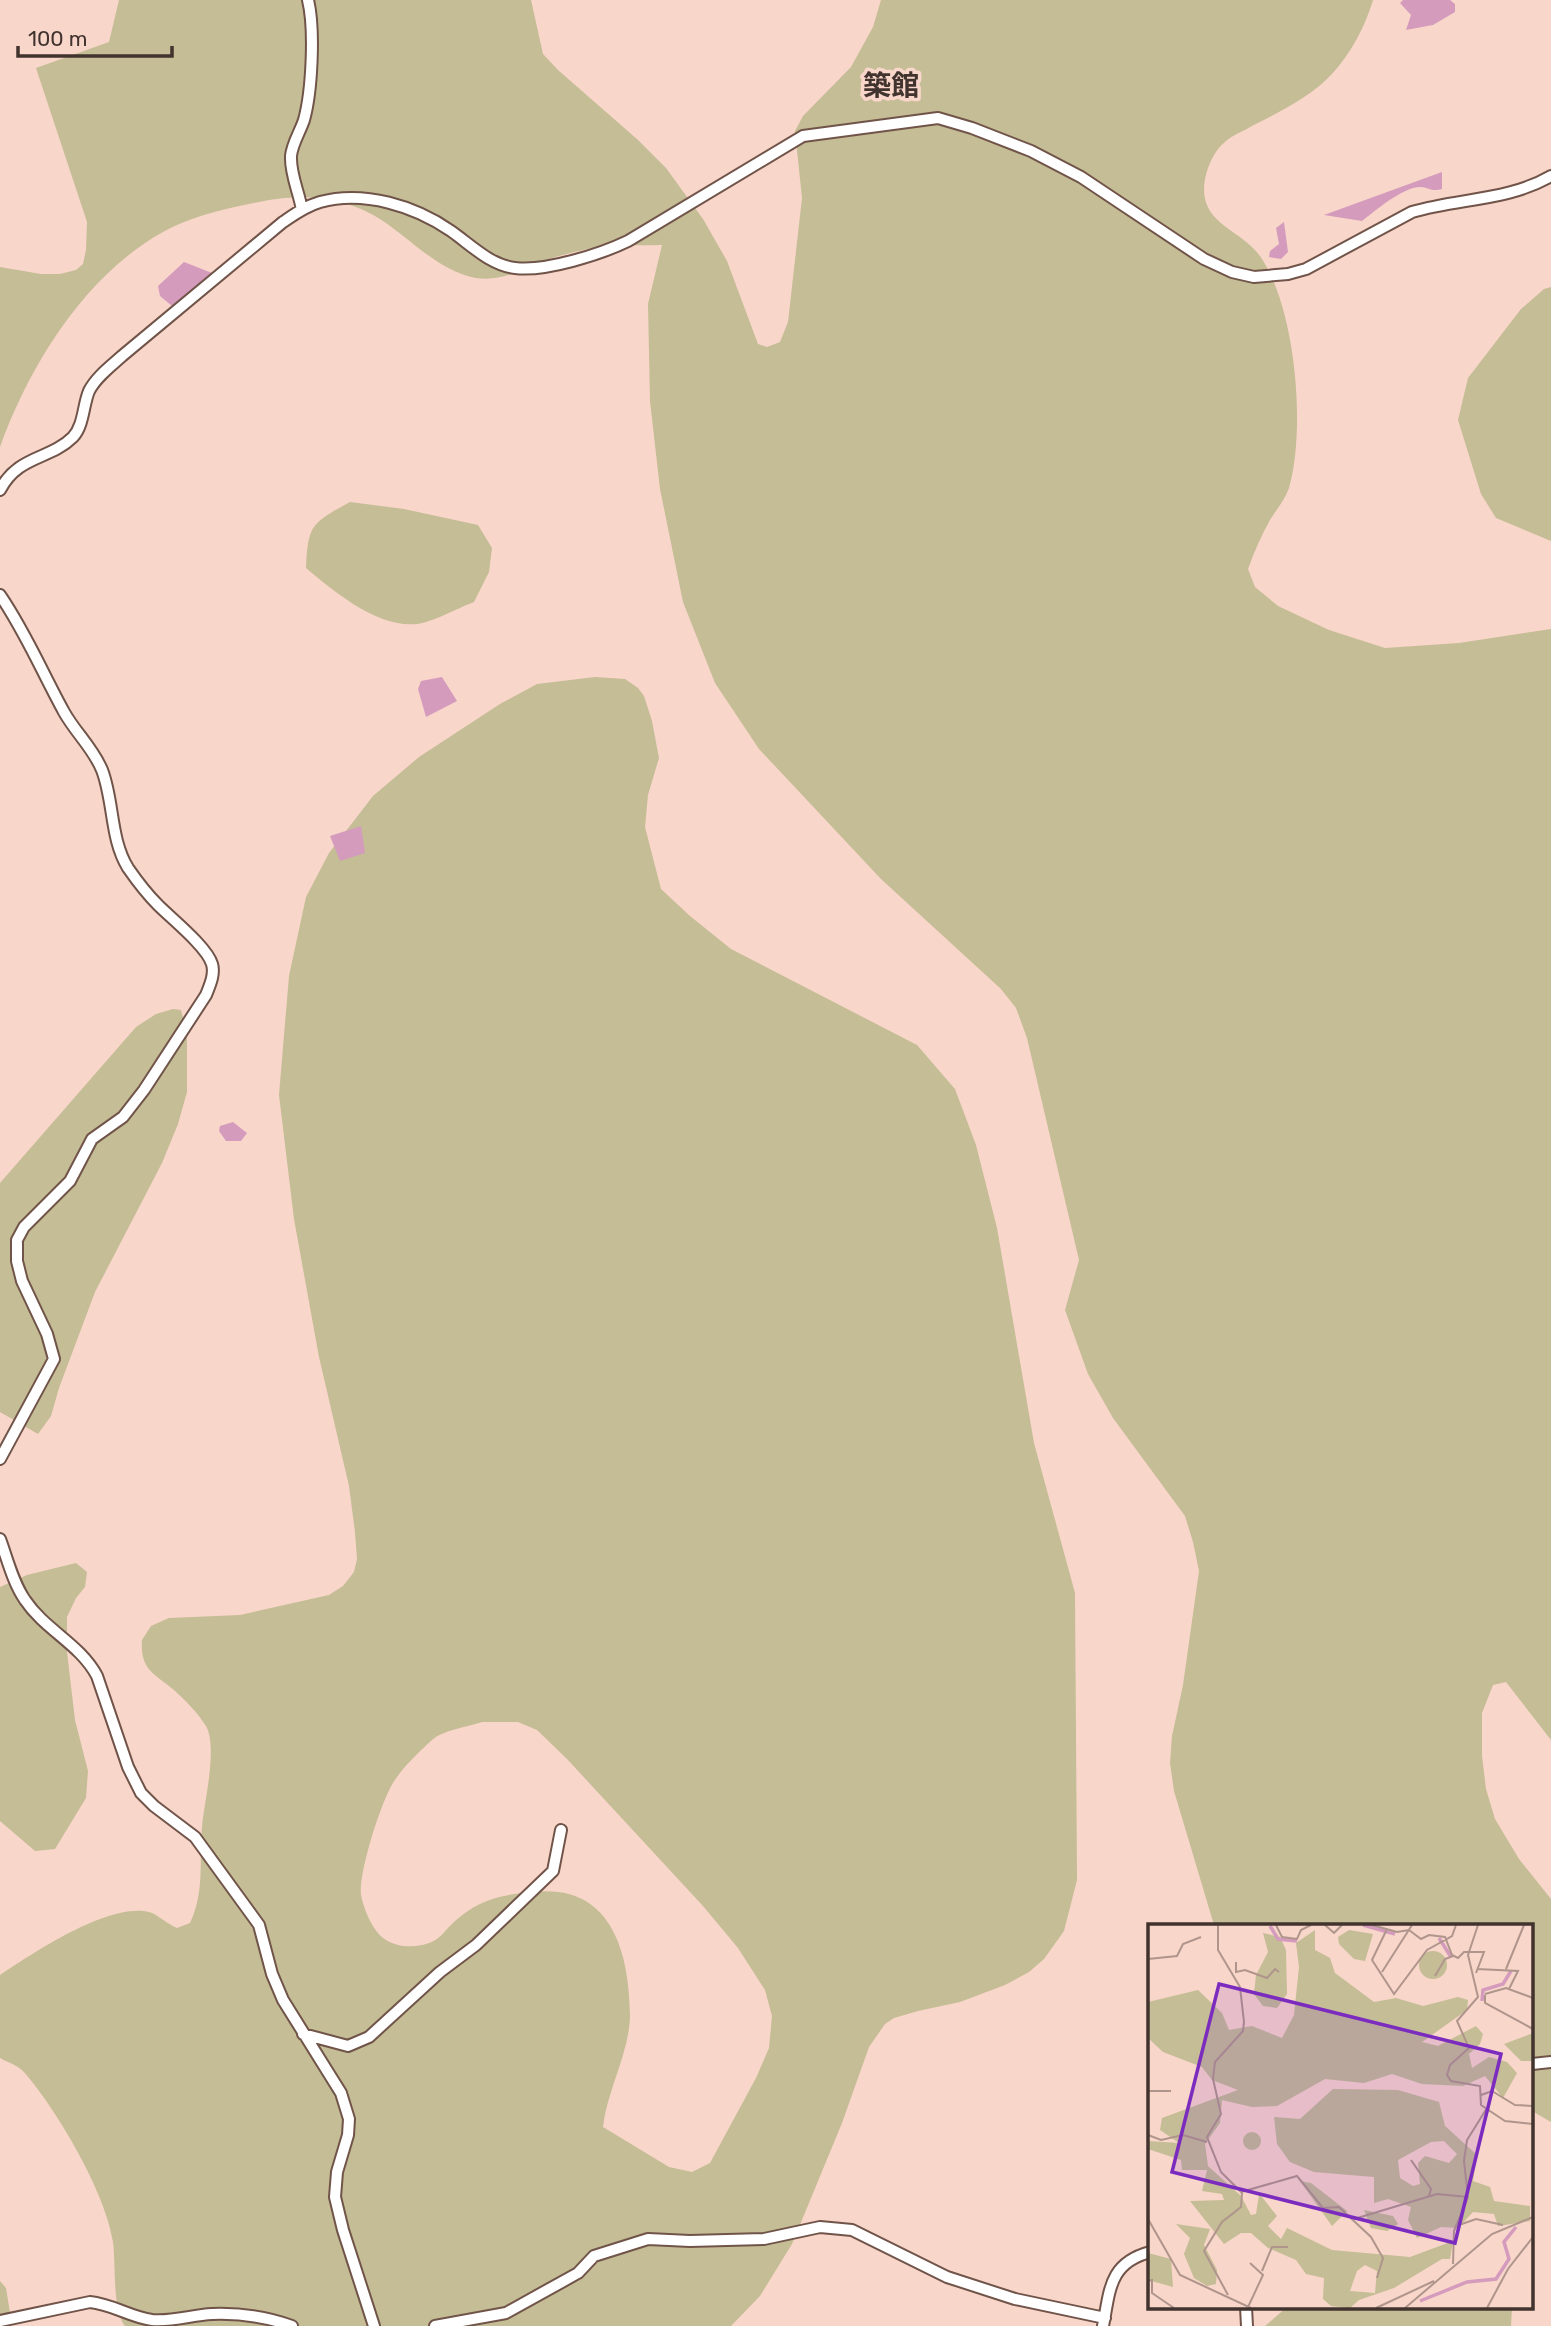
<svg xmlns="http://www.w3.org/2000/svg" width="1551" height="2326" viewBox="0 0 1551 2326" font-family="Rubik,'Noto Sans JP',sans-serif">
	<rect width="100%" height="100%" fill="#f9d6ca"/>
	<path fill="#c4bd95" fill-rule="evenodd" d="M119,0H531L543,54L558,70L638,140L666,168L703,219L727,261L758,344L767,347L780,342L788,322L802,198L795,131L803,116L851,67L873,27L881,0H1373C1365,27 1351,53 1332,74C1313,95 1278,113 1252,126C1244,131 1232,135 1225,142C1214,151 1208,165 1205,179C1197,224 1240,228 1260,256C1296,308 1306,429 1289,488C1285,500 1276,510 1270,520C1261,536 1254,552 1248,569L1255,587L1278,606L1329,630L1385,648L1459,643L1551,629V1740L1506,1682L1493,1685L1482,1713V1756L1486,1789L1495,1819L1519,1859L1551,1899V2122L1532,2111V1925H1214L1174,1791L1170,1763L1172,1736L1183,1685L1199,1571L1193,1542L1185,1516L1113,1418L1088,1374L1065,1310L1079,1260L1027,1038L1016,1008L1001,989L881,879L759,749L715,683L683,602L660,489L650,401L648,304L662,245C639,246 615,244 593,248C578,251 561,255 546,260C523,269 502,282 476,278C428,269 399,221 353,206C312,193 286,196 244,205C216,211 188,218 163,232C85,275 29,366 0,447V267L41,274H60L76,270L83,264L86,250L87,222L36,68L109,42Z
		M1551,287V541L1496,518L1481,494L1458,420L1468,378L1521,309L1544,289Z
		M350,502L404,509L478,525L492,548L489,572L474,602C458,608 433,622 417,624C377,628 335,592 306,568C308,524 312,523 350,502Z
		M595,677L625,679L638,688L644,696L652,721L659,758L648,795L645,827L661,889L690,916L731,949L917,1045L955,1089L976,1145L997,1228L1034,1443L1075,1593L1077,1880L1064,1931L1044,1959L1029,1972L1005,1985L960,2002L918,2011L894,2018L885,2024L869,2047L842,2123L792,2244L760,2296L731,2326H125C112,2310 116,2263 113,2242C106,2193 56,2108 23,2071C17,2065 7,2062 0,2058V1975C33,1953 109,1902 149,1912C157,1914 167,1924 177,1928L190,1923C205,1892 199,1860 202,1827C204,1802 218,1748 206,1726C198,1713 185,1700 174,1690C154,1673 140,1670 142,1640L151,1626L169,1618L240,1615L329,1595L343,1586L354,1572L357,1559L355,1532L349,1486L319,1357L294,1219L279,1095L289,976L306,897L329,853L373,796L419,757L500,704L537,684ZM482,1722H518L537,1730L567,1759L703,1906L738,1948L765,1990L772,2016L769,2048L756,2078L710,2163L692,2172L669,2167L603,2127C607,2090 630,2052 630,2014C629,1951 611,1884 534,1892C519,1893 502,1895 487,1901C474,1906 462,1914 452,1924C447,1928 443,1935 437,1939C423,1948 400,1949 386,1940C373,1932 364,1910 361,1895C358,1874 381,1802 393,1783C402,1768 419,1752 432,1740C443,1730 467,1727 482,1722Z
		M173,1009L181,1010L187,1032V1092L178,1124L162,1163L95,1292L59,1388L51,1416L38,1434L0,1412V1183L136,1027L156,1014Z
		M76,1563L87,1572L85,1587L76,1598L67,1617V1652L75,1720L88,1771L86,1798L55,1849L35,1851L0,1821V1587L27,1575Z
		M0,2281L6,2288L10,2313L0,2320Z
		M1287,2307H1512L1511,2326H1265Z"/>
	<path fill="#d49bbd" d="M1403,0H1450L1455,4V12L1433,25L1406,30L1411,15L1400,3Z
		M1442,172V189C1431,192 1430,188 1421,187C1404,186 1375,211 1362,221L1324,215Z
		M1284,222L1288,252L1281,259L1269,257L1270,251L1279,244L1276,228Z
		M184,262L212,273L172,306L160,296L158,286Z
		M442,677L457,701L426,717L418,689L421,681Z
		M361,826L365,853L340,861L330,836Z
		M233,1122L247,1133L241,1141H226L219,1131L220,1126Z"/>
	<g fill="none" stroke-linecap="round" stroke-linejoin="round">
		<defs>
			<path id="street" d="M302,210C299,192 290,174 291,156C292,144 300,132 304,120C312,91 315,29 308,0
				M0,490C18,455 50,460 73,437C84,425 83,405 89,391C96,377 111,366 122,356L283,222C295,214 306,206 320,202C364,190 415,206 451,231C471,245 490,265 515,268C545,272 601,254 628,241L803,136L938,118L972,128L1031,151L1081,177L1204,259L1232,272L1254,277L1288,274L1306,269L1412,212C1459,198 1508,201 1551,176
				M0,595C26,633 42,672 64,712C75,732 93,748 102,770C114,801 110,839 128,868C137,881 147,894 158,905C172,919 207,947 212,964C215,974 210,985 206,995L144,1090L123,1117L92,1139L70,1181L24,1227L17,1240V1261L22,1281L47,1334L54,1359L0,1459
				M0,1539C7,1558 13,1583 25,1600C45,1630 80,1644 97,1676L128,1767L141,1793L154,1806L195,1837L259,1925L272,1974L283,2000L341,2093L349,2119L348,2135L337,2172L335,2197L343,2230L374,2326
				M303,2034L348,2046L369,2037L440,1972L476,1945L553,1871L561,1830
				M1532,2064L1551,2062
				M1246,2307L1247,2326
				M0,2321L90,2302C112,2304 130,2317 152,2320C172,2322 192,2315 212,2314C238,2313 267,2317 292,2326
				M435,2326L506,2313L578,2273L594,2256L648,2239L690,2241L764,2239L820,2227L852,2230L947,2277L1015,2299L1105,2318
				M1103,2326C1110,2290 1109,2263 1150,2252"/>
		</defs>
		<use href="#street" stroke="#715449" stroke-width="14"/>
		<use href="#street" stroke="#fff" stroke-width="10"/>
	</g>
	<g text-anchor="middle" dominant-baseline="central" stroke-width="7" stroke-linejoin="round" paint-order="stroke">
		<g font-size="28" font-weight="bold" fill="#41332e" stroke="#f9d6ca">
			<text x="891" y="85">築館</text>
		</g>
	</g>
	<g transform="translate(1148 1924)">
		<rect width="385" height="385" fill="#f9d6ca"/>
		<path d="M167,6V26L182,34L187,49L226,78L248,74L275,82L310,73L320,76L319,86L274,118L290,122L328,102L335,110L332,120L321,130L324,144L341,133L359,138L369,149L355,174L337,152L315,162L274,160L244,150L216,159L177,155L129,182L104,183L74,176L72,199L57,220L60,242L93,272L103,291L108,290L111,271L114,273L129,292L120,302L133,315L139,304L184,326L262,333L305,317L302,335H294L246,364L211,376L202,384L183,382L175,375L176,354L158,350L148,336L120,324L103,309H93L76,320L42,277L76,276L74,270L54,267L59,246H34L33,236L0,225V217L31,219L12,206L14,194L90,166L64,156L54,143L15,128L0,114V78L50,66L74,89L81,106L104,102L134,114L146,91L151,43L148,19ZM217,341L229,347L227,369L202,367L209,347ZM201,6L225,10L217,37L206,35L191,20L190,13ZM115,9L132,13L138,26L139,70L129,84L115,82L106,70L108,51L120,28ZM271 41a14 14 0 1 1 28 0a14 14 0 1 1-28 0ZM385,109V137H373L356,120ZM185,165L250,166L291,178L297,202L329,231L325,257L342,263L346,277L382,282V297L350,302L346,290L325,288L310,304L293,303L269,314L260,296L263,283L240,275L226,279V253L166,248L142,238L129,220L126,193L152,195ZM296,217L309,230L301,239L277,232L270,239L272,260L265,262L252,254L250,236L283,218ZM95 217a9 9 0 1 1 18 0a9 9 0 1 1-18 0ZM152,257L163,259L199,287L184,302ZM216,286L245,292L250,300L239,307L223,304ZM28,300L62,305L56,321L69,346L68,360L59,362L46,354L36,330L42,314ZM0,329L23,335L25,363L0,356Z" fill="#c4bd95" fill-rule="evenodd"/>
		<path fill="none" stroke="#d49bbd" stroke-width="3.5" d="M215,1L247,10M122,2L130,15L149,17M291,14L303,33M334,77L335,66L355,60L363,47M272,377L319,358L348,355L361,335L356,318L368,303"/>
		<path fill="none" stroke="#af958c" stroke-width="2" d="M70,1V26L92,63L96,98L95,107L67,138L65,155L73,190L59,213L73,248L94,269L93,283L74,298L56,327L80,371M128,1L134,13L149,15L153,6L163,1M177,1L186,9L194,1M224,1L249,8L261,6L273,15L281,11L297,13L304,31L310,34L316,28H336L328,49M330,1L320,31L330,73L309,97L321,124L302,141L299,151L303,157L332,162L333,181L357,197L385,200M239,5L224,36L246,70L279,26L304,12L308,1M0,35L29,32L35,20L53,13M88,38V48L97,46L119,54L127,45L131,48M329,45L370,47L361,65M358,45L376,1M234,48L264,1M287,52L297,35L305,32M337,70L358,64L385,74M337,71V79L385,105M0,167H23M333,171L344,167L367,181L385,182M0,211L13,216L35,211L59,218M263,236L283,265L281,272M93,268L149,252L175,284L191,283L223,313L235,334L229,354M0,295L32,351L103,384M206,295L289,270L320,273M311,301L328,295L355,301M305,340L306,307L320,273L316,237L319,216L339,184M114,347L124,323H140M0,357L4,356V369L26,384M100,383L115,351L102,339M228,384L286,357M257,384L344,310L385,293M339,384L360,345L385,313"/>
		<path fill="#7b2cbf" fill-opacity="0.15" stroke="#7b2cbf" stroke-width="3.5" d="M71,60L353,130L307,319L24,248Z"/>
		<rect width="385" height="385" fill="none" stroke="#41332e" stroke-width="3.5"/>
	</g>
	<path d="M18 46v10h154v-10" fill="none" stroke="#41332e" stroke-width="3.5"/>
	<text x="28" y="46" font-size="21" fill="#41332e" stroke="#f9d6ca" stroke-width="5" paint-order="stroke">100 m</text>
</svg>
